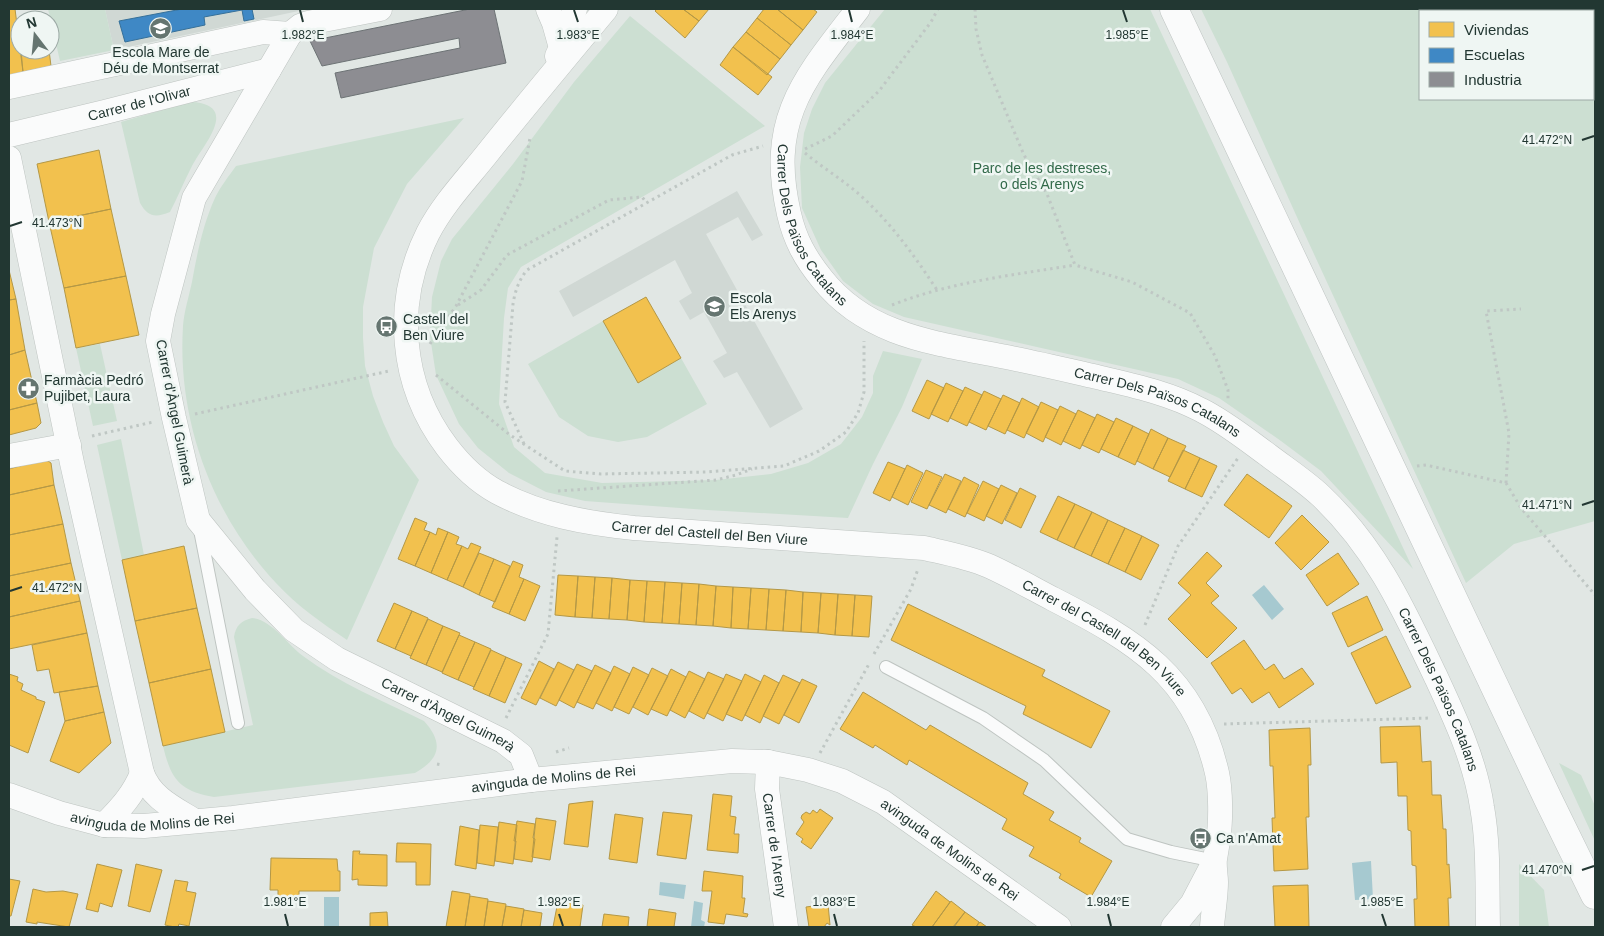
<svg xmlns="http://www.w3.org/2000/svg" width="1604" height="936" viewBox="0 0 1604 936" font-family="Helvetica,sans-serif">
	<rect width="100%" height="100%" fill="#e1e7e4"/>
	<path fill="#d0d8d4" d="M105,9H308L114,50Z
		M737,191L763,235L752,241L738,217L706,234L803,409L770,428L737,372L724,378L713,361L727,353L704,312L690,320L679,301L692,293L675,260L573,317L559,291Z"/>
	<path fill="#ccdfd2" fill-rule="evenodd" d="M48,9H105L114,50L60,61Z
		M885,9H1150L1413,569L1321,471L1281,441L1219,398L1178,379L904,317L873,304L843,281L821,250L802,208L800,167L804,133L812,109L825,83Z
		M1201,9H1595V521L1514,544L1466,583L1301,226L1227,62ZM1420,11H1593V99H1420Z
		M630,16L765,126L521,267L508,288L504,318L499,404L514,447L545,473L602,483L716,480L771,474L808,463L841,444L862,417L873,393V376L883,351L922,359L902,407L873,464L848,518L707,510L585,501L546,492L509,473L478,448L459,424L436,375L430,336L432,297L441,261L452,239L513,164L574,82Z
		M193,102C240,106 203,145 192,166C184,181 178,197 170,212C155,218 148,217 140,203L121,122L186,103Z
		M464,118L407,184L374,248L363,307V338L365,366L373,396L383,422L394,446L419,480L347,640C322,623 297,606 276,583C212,515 177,420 183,326C184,312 189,296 192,282C197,254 203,224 215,198C220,187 229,176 236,166Z
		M603,321L638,383L681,358L707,404L647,437L618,442L588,436L559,417L528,364Z
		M100,344L117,421L93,426L76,348Z
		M121,439L144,555L122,560L97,445Z
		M252,618C272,620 287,644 303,656C339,683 383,701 424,721C444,743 440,759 415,773L214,797C179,791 171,779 163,746L253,725L234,637C236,625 241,621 252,618Z
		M1559,763L1581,775L1595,806V841Z
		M1519,864L1544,890L1549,927H1519Z"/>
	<path fill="#a6c9d0" d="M1264,585L1284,609L1272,620L1252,595Z
		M1371,861L1373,899L1355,900L1352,863Z
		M660,882L686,885L684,899L659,895Z
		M324,897H339V927H324Z
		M694,901L703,903L701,920L705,922L704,927H691Z"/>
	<path fill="#f2c14e" stroke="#b49846" d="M9,9H15L23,72L9,76Z
		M657,9H683L699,21L685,38L655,11Z
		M683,9H709L699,21Z
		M764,9H777L803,30L791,45L757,18Z
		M777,9H813L817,12L803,30Z
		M757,18L791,45L780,59L746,32Z
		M746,32L780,59L767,75L733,47Z
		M733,47L772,77L758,95L720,65Z
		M21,50H49L51,66L23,72Z
		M99,150L111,209L49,222L37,164Z
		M111,209L126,276L64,288L49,222Z
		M9,270L16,299L9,300Z
		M126,276L139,335L76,348L64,288Z
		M646,297L681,358L638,383L603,321Z
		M16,299L25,350L9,355V300Z
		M25,350L37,403L9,410V355Z
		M927,380L944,388L929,419L912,411Z
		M946,383L963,391L948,422L931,414Z
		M965,387L982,395L967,426L950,418Z
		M984,391L1001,399L986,430L969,422Z
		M1003,395L1020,403L1005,434L988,426Z
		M1022,398L1039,407L1024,438L1007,430Z
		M1041,402L1058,410L1043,442L1026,433Z
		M37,403L41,423L36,428L9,435V410Z
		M1060,406L1076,414L1061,445L1045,437Z
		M1078,410L1095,418L1080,449L1063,441Z
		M1097,414L1114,422L1099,453L1082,445Z
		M1116,418L1133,426L1118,457L1101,449Z
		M1133,426L1149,434L1135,465L1118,457Z
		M1151,429L1168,438L1153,469L1137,461Z
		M1168,438L1186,446L1170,477L1153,469Z
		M1183,450L1200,458L1185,489L1168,481Z
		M1200,458L1217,466L1202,497L1185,489Z
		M45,459L51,463L54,485L9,495V469Z
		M888,462L905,469L890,501L873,493Z
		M907,465L923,473L908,505L892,497Z
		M926,470L942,477L927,509L911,502Z
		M945,474L961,481L946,513L929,505Z
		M1247,474L1292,506L1269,538L1224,505Z
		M964,477L979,485L965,517L948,509Z
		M983,481L999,489L984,521L967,513Z
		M54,485L63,524L9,535V495Z
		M1001,485L1017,493L1002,524L986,516Z
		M1020,488L1036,496L1021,528L1005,520Z
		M1058,496L1075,504L1057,540L1040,532Z
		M1075,504L1092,512L1074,548L1057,540Z
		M1092,512L1108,520L1091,556L1074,548Z
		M1302,515L1329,542L1301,570L1275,543Z
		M415,518L427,523L424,530L430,532L415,566L398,559Z
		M1108,520L1125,528L1108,564L1091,556Z
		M63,524L71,563L9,576V535Z
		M438,528L448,532L431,573L415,566L430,532L436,535Z
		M1125,528L1142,536L1125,572L1108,564Z
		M448,532L459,537L456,544L462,546L447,580L431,573Z
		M1142,536L1159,545L1141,580L1125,572Z
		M471,543L481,547L463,587L447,580L462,546L468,549Z
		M184,546L197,608L135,621L122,560Z
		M1207,552L1222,566L1206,583L1219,596L1211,603L1237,628L1207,658L1168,619L1191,595L1178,583Z
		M479,553L494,559L479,595L463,587Z
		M1338,553L1359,584L1327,606L1306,575Z
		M494,559L510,566L495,602L479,595Z
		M513,561L523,565L519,577L524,579L509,614L492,607Z
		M71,563L80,601L9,617V576Z
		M558,575L578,576L575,617L555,615Z
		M578,576L595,577L592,618L575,617Z
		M595,577L612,578L609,619L592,618Z
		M612,578L630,580L627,620L609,619Z
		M524,579L540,586L525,621L509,614Z
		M630,580L647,581L644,622L627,620Z
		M647,581L665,582L662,623L644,622Z
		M665,582L682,583L679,624L662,623Z
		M682,583L699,584L696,625L679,624Z
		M699,584L716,586L713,626L696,625Z
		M716,586L733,587L731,628L713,626Z
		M733,587L751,588L748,629L731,628Z
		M751,588L769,589L766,630L748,629Z
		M769,589L786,590L783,631L766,630Z
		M786,590L803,592L801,632L783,631Z
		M803,592L821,593L818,633L801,632Z
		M821,593L838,594L835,635L818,633Z
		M838,594L855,595L852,636L835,635Z
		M855,595L872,596L869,637L852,636Z
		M1367,596L1383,630L1348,647L1332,613Z
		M80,601L87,633L9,649V617Z
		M394,603L412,611L395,649L377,641Z
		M908,604L1045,670L1042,676L1110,711L1091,748L1023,714L1026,706L891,640Z
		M197,608L211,669L149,683L135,621Z
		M412,611L428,618L411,656L395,649Z
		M428,619L443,626L426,665L410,658Z
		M443,626L460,633L442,672L426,665Z
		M87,633L98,686L54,693L49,669L37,671L32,645Z
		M459,635L475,642L458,680L442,673Z
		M1386,636L1411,687L1376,704L1351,653Z
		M1244,640L1265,670L1274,664L1284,679L1302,668L1314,684L1279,708L1269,692L1252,703L1241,688L1232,694L1211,663Z
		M475,642L491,649L474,687L458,680Z
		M491,650L506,657L489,696L473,689Z
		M506,657L522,664L505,703L489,696Z
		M539,661L554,669L536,705L521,698Z
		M558,662L574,670L556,706L540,698Z
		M577,664L592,671L574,708L559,700Z
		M595,665L611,673L593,709L577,702Z
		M614,666L630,674L612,711L596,703Z
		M633,667L649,675L629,714L614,707Z
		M652,668L668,676L648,715L633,707Z
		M211,669L225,732L163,746L149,683Z
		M671,669L686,677L667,716L651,709Z
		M689,671L705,679L685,718L670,710Z
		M708,672L724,679L704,719L689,711Z
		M9,674L18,677L17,681L23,684L21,690L36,697V699L45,702L28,753L9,745Z
		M726,674L742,681L723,721L707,713Z
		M745,674L761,682L742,721L726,714Z
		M764,675L779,683L760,723L745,715Z
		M783,675L800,683L779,724L763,716Z
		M802,679L817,686L799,723L784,715Z
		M98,686L104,712L65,721L59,692Z
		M863,692L926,730L930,725L1028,783L1023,794L1054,812L1049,820L1081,838L1079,842L1112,861L1091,897L1059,878L1061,874L1029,856L1034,847L1002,829L1007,819L909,760L907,765L875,745L873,748L840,729Z
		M104,712L111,743L79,773L50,761L65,721Z
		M1420,726L1422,762L1431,761L1432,795H1441L1443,829H1446L1447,865L1449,864L1451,898H1448L1449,927H1415L1414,899H1417L1416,866L1412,865L1411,831L1408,830L1407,796H1398L1397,762L1381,763L1380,727Z
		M1310,728L1311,765H1308L1309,817H1306L1308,869L1274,871L1272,818H1275L1273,766H1270L1269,730Z
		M713,794L732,796L730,816L736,817L734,834H739L738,853L707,850Z
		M593,801L588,847L564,844L569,804Z
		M820,809L833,818L811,849L801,842L803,839L796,834L804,822L801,818L802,815L806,812L810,814L813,810L817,813Z
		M663,812L692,815L686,859L657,855Z
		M615,814L643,818L637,863L609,859Z
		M536,818L556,821L550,860L532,857Z
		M517,821L535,824L533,838L535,839L532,862L514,859L516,841H514Z
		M499,822L517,825L513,864L495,861Z
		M480,825L498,827L494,866L477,863Z
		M460,826L479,830L476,869L455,865Z
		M397,843L431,844L430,885H416V862H396Z
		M353,851H360L359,854L387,855V886L358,885V879L352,880Z
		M271,858L337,859L338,871H340V891H299V898H278V890H270Z
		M97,864L122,870L112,907L100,903L98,912L86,909Z
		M136,864L162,870L150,912L128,906Z
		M704,871L743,876L742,898H745L743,913L748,914L747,917L726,914L724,924L708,922L712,891H702Z
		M9,879L20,881L11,916H9Z
		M175,880L188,882L186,891L196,893L189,926L179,924L178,927H175L165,925Z
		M1308,885L1309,927H1275L1273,886Z
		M33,889L46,892L63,891L78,894L69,927L37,922V924L26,922Z
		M452,891L470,894L465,927H446Z
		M936,891L950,902L932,927H916L912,925Z
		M470,896L488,899L484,927H465Z
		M488,901L506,904L502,927H484Z
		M558,901L583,905L580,927H553Z
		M951,901L965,912L953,927H932Z
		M828,904L830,925L827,923L824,927H809L806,907Z
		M506,906L524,909L521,927H502Z
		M649,909L676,913L674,927H647Z
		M524,910L542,913L540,927H521Z
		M387,912L388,927H370V913Z
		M965,912L979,922L976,927H954Z
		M604,914L629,917L628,927H602Z
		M980,922L987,927H976Z"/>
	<path fill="#3f88c5" stroke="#367099" d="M182,9H252L254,19L244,21L242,10L204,17L205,25L125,42L119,21Z"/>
	<path fill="#8d8d92" stroke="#6d7375" d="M470,9H494L506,63L341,98L335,73L460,48L459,38L322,66L310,41Z"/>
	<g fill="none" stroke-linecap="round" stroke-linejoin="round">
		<path stroke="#a6c9d0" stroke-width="6" d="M1505,9L1507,11
			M1593,73L1595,74"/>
		<defs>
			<path id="lane" d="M200,530L238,723
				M886,667L983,718L1044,760L1127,839L1171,852L1215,861"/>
			<g id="street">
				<path id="s1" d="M380,9L308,23L300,26L290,34L194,198L163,314L158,341L174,418L198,520L255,590L294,630L337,659L503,741L521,755L531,780"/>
				<path d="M548,9L554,23L561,48"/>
				<path id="s2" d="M606,9C566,57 526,105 486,155C466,180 443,204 428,233C393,303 400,385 447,447C460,464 477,481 497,492C540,515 586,523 634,528L924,548C946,553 968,557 989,566C1011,576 1032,588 1053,599C1135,641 1195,676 1217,773C1221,791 1221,822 1218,841C1217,847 1216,853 1215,859C1214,867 1216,875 1216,882C1216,897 1213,912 1212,927"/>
				<path id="s3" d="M858,9C804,79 767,119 789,214C795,240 805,258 822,279C867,336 935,343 1001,356C1032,362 1062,369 1093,376C1130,385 1167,392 1201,410C1225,422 1246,439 1268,455C1285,468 1305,481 1321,496C1376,548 1403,608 1435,675C1455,718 1475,760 1482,807C1489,846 1487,887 1488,927"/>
				<path d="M557,56L567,35L575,9"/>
				<path d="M9,87L263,32L290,34"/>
				<path id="s4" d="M9,135L105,112L269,70"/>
				<path d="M9,158L72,463L142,773C151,798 174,808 195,821"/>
				<path d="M9,456L69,445"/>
				<path id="s5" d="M768,762L767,789L786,927"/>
				<path id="s6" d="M9,795L59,813L104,825L144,826L233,818L531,780L732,761L768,762L808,770L842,781L883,802L1059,927"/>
				<path d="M104,825C120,809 134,794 142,773"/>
				<path d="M1173,927L1192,904L1214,862"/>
			</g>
			<path id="secondary" d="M1174,9L1548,799L1595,895"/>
		</defs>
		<use href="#lane" stroke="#bec4c1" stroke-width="14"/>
		<use href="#street" stroke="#bec4c1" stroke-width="25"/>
		<use href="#secondary" stroke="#bec4c2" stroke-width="29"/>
		<path stroke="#bfc7c4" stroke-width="3" stroke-dasharray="2.5 4" stroke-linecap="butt" d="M975,9L976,29L982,55L1024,155L1047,194L1075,265L1132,282L1190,313L1215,356L1228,390V401
			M805,149L832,136L879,91L931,22L938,9
			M805,153C823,168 843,180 860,195C891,223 914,255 937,290
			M458,305L481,290L507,255L609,200L642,197L646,202
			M892,305C950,282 1013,275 1075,265
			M430,344L456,306L522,181L530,138
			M436,375L510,435L565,471L601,474L706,472L784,466L819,451L846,432L858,413L864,392V341
			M195,414L389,371
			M92,436L153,422
			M524,444L505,402L513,304C515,291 519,280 527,270L732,155L763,146
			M1417,466L1426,465L1506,483L1521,508L1595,595
			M1506,483L1509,433L1486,311L1521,309
			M558,491L716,480L736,475L752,469
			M1145,625L1178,546L1238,458
			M874,654L911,589L918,569
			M506,718L548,634L557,537
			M1224,724L1431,718
			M556,752L569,748
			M820,753L869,664
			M437,764L442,765"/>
		<use href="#lane" stroke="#fafbfb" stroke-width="12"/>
		<use href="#street" stroke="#fafbfb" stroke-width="24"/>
		<use href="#secondary" stroke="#fafbfb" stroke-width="28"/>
	</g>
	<path fill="none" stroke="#223732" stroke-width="2" d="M300,10L303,22M574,10L578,22M849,10L852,22M1123,10L1127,22M1582,140L1594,136M10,226L22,222M1582,505L1594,501M10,591L22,587M1582,870L1594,866M285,914L288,926M559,914L563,926M834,914L837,926M1108,914L1111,926M1382,914L1386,926"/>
	<defs>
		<symbol id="school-disc" viewBox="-11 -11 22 22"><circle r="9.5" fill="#657570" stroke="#eff6f3"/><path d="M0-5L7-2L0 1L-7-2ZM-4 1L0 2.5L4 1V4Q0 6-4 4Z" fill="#fff"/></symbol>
		<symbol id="bus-disc" viewBox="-11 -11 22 22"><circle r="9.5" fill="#657570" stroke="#eff6f3"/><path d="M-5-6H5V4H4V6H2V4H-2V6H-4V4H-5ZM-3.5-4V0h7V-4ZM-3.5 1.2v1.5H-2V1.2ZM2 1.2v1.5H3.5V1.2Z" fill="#fff"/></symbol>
		<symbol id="pharmacy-disc" viewBox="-11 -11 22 22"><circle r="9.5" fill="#657570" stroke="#eff6f3"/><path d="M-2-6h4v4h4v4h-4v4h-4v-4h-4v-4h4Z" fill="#fff"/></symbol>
	</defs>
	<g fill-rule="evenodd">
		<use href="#school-disc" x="148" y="16" width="25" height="25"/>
		<use href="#school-disc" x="702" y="294" width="25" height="25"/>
		<use href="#bus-disc" x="374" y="314" width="25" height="25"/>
		<use href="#pharmacy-disc" x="16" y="376" width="25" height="25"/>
		<use href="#bus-disc" x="1188" y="826" width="25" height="25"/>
	</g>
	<g text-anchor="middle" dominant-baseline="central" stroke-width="5" stroke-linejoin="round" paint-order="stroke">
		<g font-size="14" fill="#223732" stroke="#eff6f3" text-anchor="start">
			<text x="161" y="52" text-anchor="middle">Escola Mare de<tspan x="161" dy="16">Déu de Montserrat</tspan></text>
			<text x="730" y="298">Escola<tspan x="730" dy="16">Els Arenys</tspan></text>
			<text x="403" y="319">Castell del<tspan x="403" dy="16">Ben Viure</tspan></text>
			<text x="44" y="380">Farmàcia Pedró<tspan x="44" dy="16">Pujibet, Laura</tspan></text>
			<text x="1216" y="838">Ca n'Amat</text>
		</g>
		<g font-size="14" fill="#223732" stroke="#eff6f3">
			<text stroke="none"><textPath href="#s4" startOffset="134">Carrer de l'Olivar</textPath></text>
			<text stroke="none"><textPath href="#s3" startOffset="245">Carrer Dels Països Catalans</textPath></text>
			<text stroke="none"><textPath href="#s3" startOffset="664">Carrer Dels Països Catalans</textPath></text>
			<text transform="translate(175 412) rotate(79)">Carrer d'Àngel Guimerà</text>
			<text stroke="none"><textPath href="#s2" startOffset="799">Carrer del Castell del Ben Viure</textPath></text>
			<text stroke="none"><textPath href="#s2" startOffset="1218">Carrer del Castell del Ben Viure</textPath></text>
			<text stroke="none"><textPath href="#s3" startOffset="1084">Carrer Dels Països Catalans</textPath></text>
			<text stroke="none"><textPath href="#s1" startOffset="938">Carrer d'Àngel Guimerà</textPath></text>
			<text stroke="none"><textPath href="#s6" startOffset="552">avinguda de Molins de Rei</textPath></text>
			<text stroke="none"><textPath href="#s6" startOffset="148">avinguda de Molins de Rei</textPath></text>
			<text stroke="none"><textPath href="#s5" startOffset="84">Carrer de l'Areny</textPath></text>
			<text stroke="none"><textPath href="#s6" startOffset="972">avinguda de Molins de Rei</textPath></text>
		</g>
		<g font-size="14" fill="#316949" stroke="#eff6f3">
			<text x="1042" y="168">Parc de les destreses,<tspan x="1042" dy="16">o dels Arenys</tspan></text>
		</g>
	</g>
	<g font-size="12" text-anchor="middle" fill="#223732" stroke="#eff6f3" stroke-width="5" stroke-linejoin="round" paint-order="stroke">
		<text x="303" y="39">1.982°E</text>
		<text x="578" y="39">1.983°E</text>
		<text x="852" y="39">1.984°E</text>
		<text x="1127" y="39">1.985°E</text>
		<text x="1547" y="144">41.472°N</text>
		<text x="57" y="227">41.473°N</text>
		<text x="1547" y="509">41.471°N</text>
		<text x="57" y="592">41.472°N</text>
		<text x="1547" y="874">41.470°N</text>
		<text x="285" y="906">1.981°E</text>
		<text x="559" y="906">1.982°E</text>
		<text x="834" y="906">1.983°E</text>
		<text x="1108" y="906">1.984°E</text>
		<text x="1382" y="906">1.985°E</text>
	</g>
	<rect width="1604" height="936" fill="none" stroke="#223732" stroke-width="20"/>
	<rect x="1419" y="10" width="175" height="90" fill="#eff6f3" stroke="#9daaa6"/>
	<rect x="1429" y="22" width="25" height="15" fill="#f2c14e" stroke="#9daaa6"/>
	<text x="1464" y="35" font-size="15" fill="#223732">Viviendas</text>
	<rect x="1429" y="48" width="25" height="15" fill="#3f88c5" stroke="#9daaa6"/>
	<text x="1464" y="60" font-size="15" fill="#223732">Escuelas</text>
	<rect x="1429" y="72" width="25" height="15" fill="#8d8d92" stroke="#9daaa6"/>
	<text x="1464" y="85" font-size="15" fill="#223732">Industria</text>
	<g transform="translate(35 35) rotate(344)"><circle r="24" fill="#eff6f3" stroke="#9daaa6"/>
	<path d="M0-4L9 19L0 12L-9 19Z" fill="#657570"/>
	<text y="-8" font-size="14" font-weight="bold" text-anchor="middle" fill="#223732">N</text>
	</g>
</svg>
